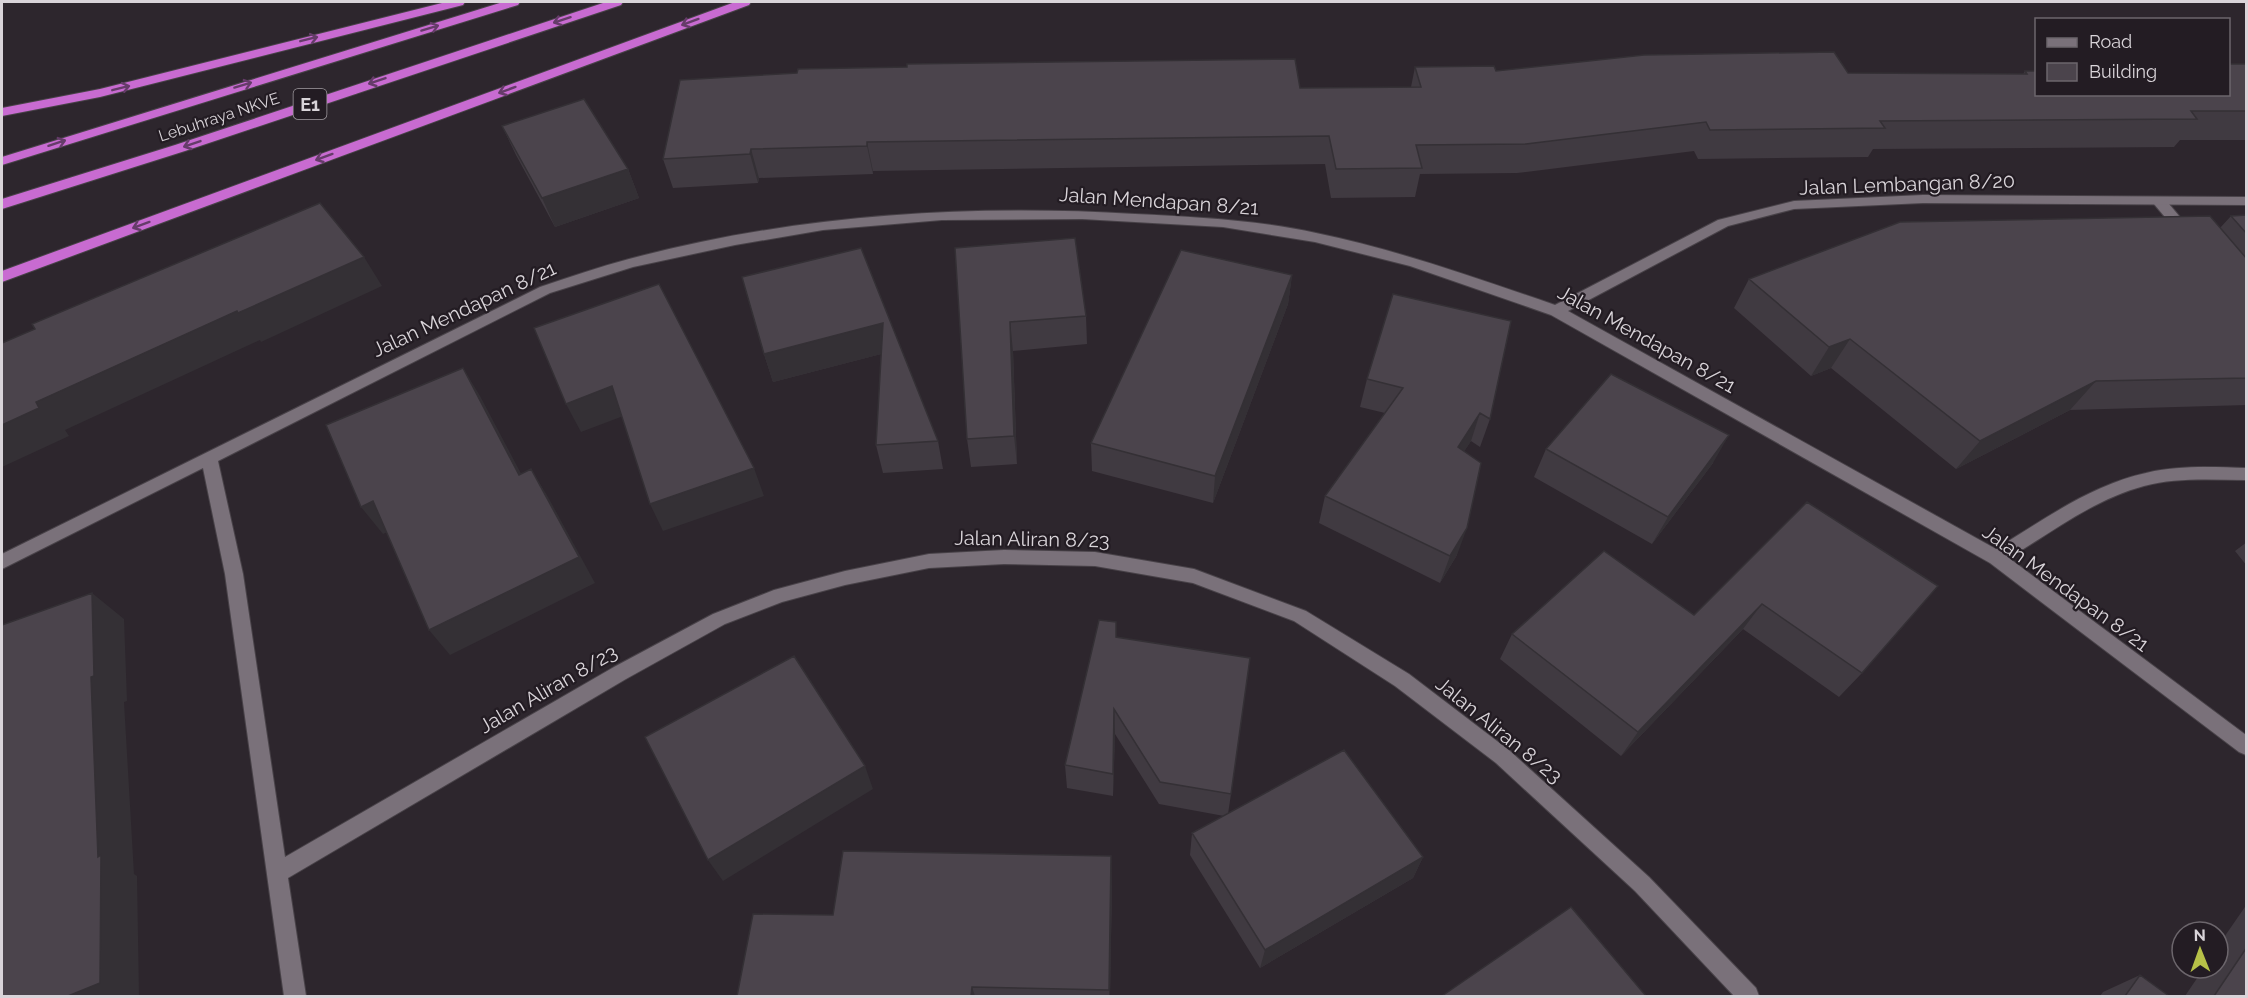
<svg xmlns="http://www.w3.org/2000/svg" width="2248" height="998" viewBox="0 0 2248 998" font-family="Raleway,sans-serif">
	<rect width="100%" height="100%" fill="#2d262d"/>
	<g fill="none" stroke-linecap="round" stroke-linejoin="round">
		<defs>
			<path id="service" d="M2159,197L2164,198L2190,229L2192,232L2190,235H2180L2154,204L2152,201Z"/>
			<path id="minor" d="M1923,195L2246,197V205L1923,203L1794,209L1728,226L1568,311L1996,549C2043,520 2091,485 2146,473C2178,465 2214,467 2246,468V480C2212,480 2177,477 2144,486C2095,499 2052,532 2009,558L2246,735V755L2239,752L1990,563L1551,315L1410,266L1315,242L1223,227L1082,219L942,220L823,230L735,245L633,267L550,293L218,461L243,574L285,857L614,667L713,614L774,590L845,571L929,554L1004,550L1095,552L1194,569L1306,611L1409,674L1510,751L1649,877L1756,988L1759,996H1734L1635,891L1496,763L1395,686L1294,621L1193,583L1095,566L1004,564L929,568L845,585L782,602L725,624L626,679L288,878L306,996H284L225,574L203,468L2,569V554L540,287C570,277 599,267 629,259C794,215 966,204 1135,214C1196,217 1257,220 1316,233C1398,250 1476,278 1555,305L1718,220L1794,201Z"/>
			<path id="motorway" d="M446,2H465L463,5L100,97L2,116V108L100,89Z
				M503,2H520L518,5L2,165V157Z
				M606,2H623L621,5L185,151L2,209V199L175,145Z
				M735,2H751L749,5L2,282V271Z"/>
		</defs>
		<use href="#service" stroke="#484248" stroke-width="2"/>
		<use href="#minor" stroke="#484248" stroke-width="2"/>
		<use href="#motorway" stroke="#484248" stroke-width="2"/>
		<use href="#service" fill="#7a717a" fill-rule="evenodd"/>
		<use href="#minor" fill="#7a717a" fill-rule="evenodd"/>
		<use href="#motorway" fill="#c86bd1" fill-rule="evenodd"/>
	</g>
	<path fill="#403a41" d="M2247,64V140H2180L2174,147L1873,149L1868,157L1698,159L1694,151L1517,173L1420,174L1415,197L1331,198L1325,164L873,171V174L759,178L758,183L673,188L663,159L680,80L1300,88L1411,87L1415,67L1496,71L2023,74L2025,71H2037V94Z
		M502,126L628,169L639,198L555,227L516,155Z
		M2247,215V405L2070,410L1956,469L1831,368L1811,376L1734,308L1749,279L2220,228L2231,216Z
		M861,248L938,441L943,469L883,473L876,445L881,354L773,382L764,354Z
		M955,248L1086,316L1087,344L1013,351L1017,464L971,467L967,439Z
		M1292,275L1288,304L1213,503L1092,471L1091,443Z
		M1393,294L1490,419L1480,447L1471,441L1464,451L1457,555L1440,583L1319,523L1325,496L1385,413L1360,407L1367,379Z
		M1546,449L1713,463L1652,544L1534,477Z
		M1807,502L1862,673L1839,697L1743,629L1621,756L1500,659L1512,634L1694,615Z
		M2247,542V566L2235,551Z
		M1116,637L1231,794L1228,814L1423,857L1413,878L1260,968L1190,855L1192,833L1224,816L1159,804L1115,734L1113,796L1067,788L1065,765Z
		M1112,881L1110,996H737L833,915Z
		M2247,904V996H2185L2204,968H2218V946Z
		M2140,975L2169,996H2100L2103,992Z"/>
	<path fill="#343035" d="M867,142L873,171V174L867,146Z
		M751,149L759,178L758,183L750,154Z
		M628,169L639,198L555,227L542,198Z
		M364,257L382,286L261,342L260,340L65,430L69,436L2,467V425L36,402L237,311Z
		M1292,275L1288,304L1213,503L1215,476Z
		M1010,322L1013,351L1017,464L1014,436Z
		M883,323L889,352L773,382L764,354Z
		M1850,339L1831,368L1811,376L1829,347Z
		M463,368L480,396L536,502L519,475Z
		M2096,381L2070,410L1956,469L1980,441Z
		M612,386L626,415L581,432L566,404Z
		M1480,413L1471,441L1449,475L1458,447Z
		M1729,435L1713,463L1652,544L1668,517Z
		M754,468L764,496L663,531L650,504Z
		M531,469L548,497L595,583L450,655L429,630Z
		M373,501L394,529L383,534L361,507Z
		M1467,528L1457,555L1440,583L1450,556Z
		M92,593L124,619L127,701L124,702L134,874L137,876L139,996H68L98,857L91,677Z
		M1762,604L1743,629L1621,756L1638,732Z
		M1114,709L1115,734L1113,796V774Z
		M865,766L873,789L723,881L708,860Z
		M1111,856L1112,881L1110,996H1109Z
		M1423,857L1413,878L1260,968L1265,950Z
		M972,987L975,996H971Z"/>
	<path fill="#4b444c" stroke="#343035" stroke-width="1.5" d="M1834,52L1848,73L2027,74L2025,71H2037V94H2229V64H2247V111H2191L2197,119L1880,121L1885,128L1710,130L1706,122L1526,144L1416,145L1422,168L1336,169L1329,136L867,142V146L751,149L750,154L663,159L680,80L797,73L798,69L907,67V64L1295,59L1300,88L1421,87L1415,67L1494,66L1496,71L1644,55Z
		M584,99L628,169L542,198L502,126Z
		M320,203L364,257L238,313L237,311L36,402L39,408L2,425V343L35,329L32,324Z
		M2247,215V234L2231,216Z
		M2210,216L2247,259V378L2096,381L1980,441L1850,339L1829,347L1749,279L1900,222Z
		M1075,238L1086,316L1010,322L1014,436L967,439L955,248Z
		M861,248L938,441L876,445L883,323L764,354L742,277Z
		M1181,250L1292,275L1215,476L1091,443Z
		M659,284L754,468L650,504L612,386L566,404L534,328Z
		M1393,294L1511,321L1490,419L1480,413L1458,447L1481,463L1467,528L1450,556L1325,496L1403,388L1367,379Z
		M463,368L519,475L531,469L579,557L429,630L373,501L361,507L326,425Z
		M1611,374L1729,435L1668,517L1546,449Z
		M1807,502L1938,586L1862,673L1762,604L1638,732L1512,634L1604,551L1694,615Z
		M92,593L94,676L91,677L98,857L101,855L100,983L68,996H2V625Z
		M1099,620L1116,622V637L1250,658L1231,794L1160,782L1114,709L1113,774L1065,765Z
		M794,656L865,766L708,860L645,737Z
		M1344,750L1423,857L1265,950L1192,833Z
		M843,851L1111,856L1109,990L972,987L971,996H737L753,914L833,915Z
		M1571,907L1646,996H1442Z
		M2247,947V996H2214Z
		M2140,975L2169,996H2125Z"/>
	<defs><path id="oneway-shaft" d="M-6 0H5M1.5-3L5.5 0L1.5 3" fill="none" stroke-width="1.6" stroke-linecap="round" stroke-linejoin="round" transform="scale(1.5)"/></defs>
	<g stroke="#653c69">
		<use href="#oneway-shaft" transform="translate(562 20) rotate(162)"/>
		<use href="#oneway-shaft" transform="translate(690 22) rotate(160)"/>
		<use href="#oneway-shaft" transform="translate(430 28) rotate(-17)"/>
		<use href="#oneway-shaft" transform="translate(309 39) rotate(-14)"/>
		<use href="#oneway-shaft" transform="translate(377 81) rotate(161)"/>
		<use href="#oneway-shaft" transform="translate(243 85) rotate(-17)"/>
		<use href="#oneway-shaft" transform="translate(121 88) rotate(-14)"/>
		<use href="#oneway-shaft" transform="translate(507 90) rotate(160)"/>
		<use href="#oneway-shaft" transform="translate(57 143) rotate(-18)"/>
		<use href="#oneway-shaft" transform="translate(192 144) rotate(161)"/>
		<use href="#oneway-shaft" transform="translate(324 157) rotate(160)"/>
		<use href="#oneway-shaft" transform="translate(141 225) rotate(160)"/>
	</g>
	<g text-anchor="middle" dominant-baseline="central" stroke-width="4.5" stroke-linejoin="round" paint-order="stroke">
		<g font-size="16" fill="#d9d4d9" stroke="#231c23">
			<text transform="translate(219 117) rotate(-18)">Lebuhraya NKVE</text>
		</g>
		<rect fill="#231c23" stroke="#a29da2" stroke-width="1.5" x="293.5" y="89" width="33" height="30" rx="4.5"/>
		<g font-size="18" font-weight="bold" fill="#d9d4d9">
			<text x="310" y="104">E1</text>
		</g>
		<g font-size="20" fill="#d9d4d9" stroke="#231c23">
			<text transform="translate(1907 184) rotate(-2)">Jalan Lembangan 8/20</text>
			<text transform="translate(1159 201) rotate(4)">Jalan Mendapan 8/21</text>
			<text transform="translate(464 309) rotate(-25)">Jalan Mendapan 8/21</text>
			<text transform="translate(1647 339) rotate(29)">Jalan Mendapan 8/21</text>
			<text transform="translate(1032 539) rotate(1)">Jalan Aliran 8/23</text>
			<text transform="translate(2066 588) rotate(36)">Jalan Mendapan 8/21</text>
			<text transform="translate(548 689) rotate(-30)">Jalan Aliran 8/23</text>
			<text transform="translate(1499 730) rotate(39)">Jalan Aliran 8/23</text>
		</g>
	</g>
	<rect width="2248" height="998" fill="none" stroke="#d9d4d9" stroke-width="6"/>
	<rect x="2035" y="18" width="195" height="78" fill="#231c23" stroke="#6c666c" stroke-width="1.5"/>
	<rect x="2047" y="38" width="30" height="9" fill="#7a717a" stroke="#6c666c" stroke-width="1.5"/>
	<text x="2089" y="48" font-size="18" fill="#d9d4d9">Road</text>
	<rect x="2047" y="63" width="30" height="18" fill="#4b444c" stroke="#6c666c" stroke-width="1.5"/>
	<text x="2089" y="78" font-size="18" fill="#d9d4d9">Building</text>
	<g transform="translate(2200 950) rotate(359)"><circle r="28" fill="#231c23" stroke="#6c666c" stroke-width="1.5"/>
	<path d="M0-4.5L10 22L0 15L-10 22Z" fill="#b7c148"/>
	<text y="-9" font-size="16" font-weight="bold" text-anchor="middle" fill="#d9d4d9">N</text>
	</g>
</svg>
